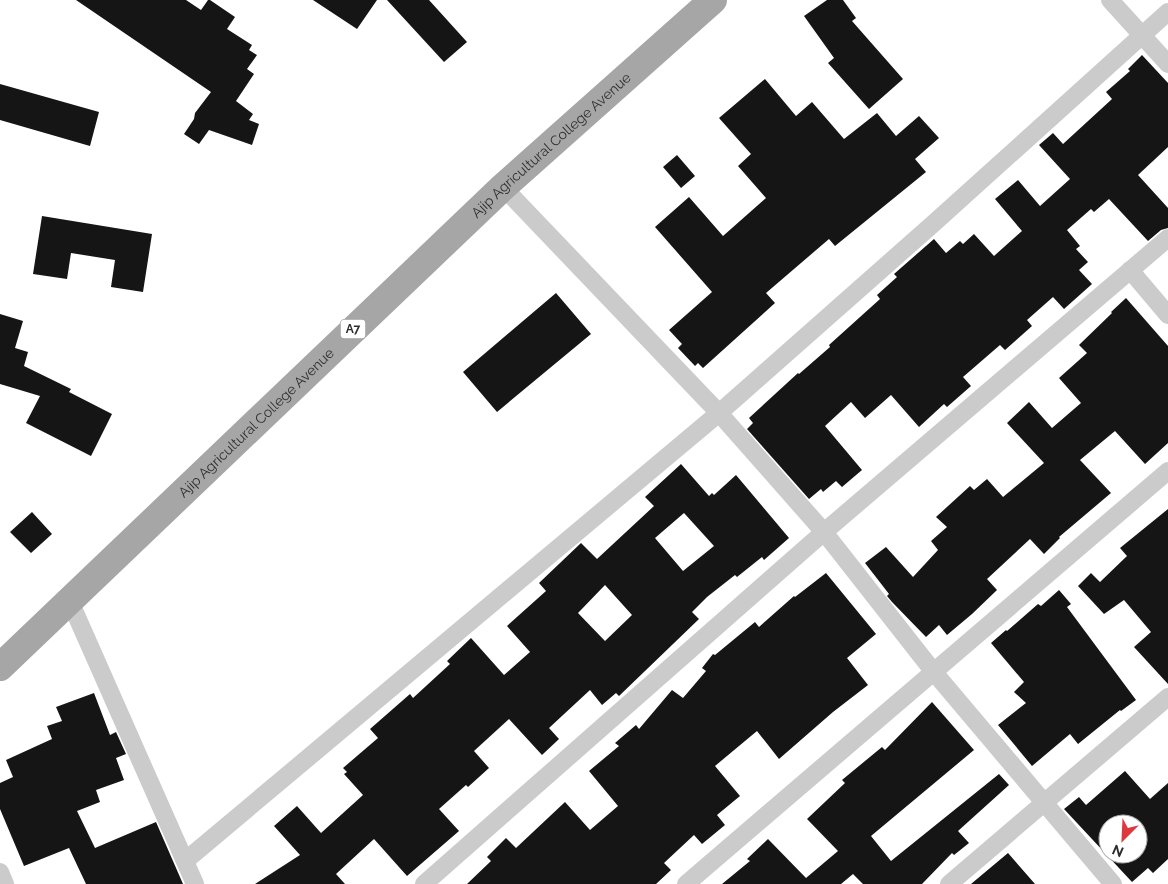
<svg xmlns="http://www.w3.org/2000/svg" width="1168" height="884" viewBox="0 0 1168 884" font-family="Raleway,sans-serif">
	<rect width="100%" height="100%" fill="#fff"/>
	<path fill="#151515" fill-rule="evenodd" d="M76,0H186L201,10L208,0H210L235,17L227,29L252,45L249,50L257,55L247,69L254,74L236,101L253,114L249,120L259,124L252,145L209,130L199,144L184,134L194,119L195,113L211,92Z
		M313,0H377L357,29Z
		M387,0H429L467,42L444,62Z
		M827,0H843L856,18L852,21L903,79L869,109L828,63L834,58L804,16Z
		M1142,55L1168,83V147L1138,175L1168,208V228L1161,230L1148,241L1109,199L1094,212L1091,209L1067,230L1080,246L1076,249L1088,262L1079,270L1092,284L1064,309L1053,297L1027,320L1032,326L1005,350L1000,345L963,377L971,386L947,407L944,404L919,427L891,395L865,418L851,402L825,426L862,470L842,487L836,481L823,492L821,489L809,499L747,429L753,423L749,418L798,373L799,374L830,347L829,345L880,299L877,295L897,277L894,274L934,239L946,253L960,241L963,244L974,234L994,256L1022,231L995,199L1018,180L1040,206L1070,179L1039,145L1053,133L1063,144L1112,99L1106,92L1130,71L1128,69Z
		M765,79L796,116L812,102L844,139L877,113L896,136L919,116L939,138L915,159L926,172L835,246L829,239L766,293L775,303L703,368L698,363L695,366L678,348L682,344L669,330L712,292L655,227L689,197L723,236L766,198L738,166L751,154L719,118Z
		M0,84L99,112L90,146L0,120Z
		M677,155L695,176L681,188L663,167Z
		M42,216L152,234L143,292L111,287L115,260L71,253L67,279L33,274Z
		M556,293L591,334L497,412L463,372Z
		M1126,298L1168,346V443L1145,464L1115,431L1080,460L1111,493L1059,537L1060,538L1044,554L1030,539L987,579L997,590L972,614L947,635L939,625L926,637L892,602L887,596L889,594L865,563L886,547L913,577L938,550L931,541L947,527L936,517L970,486L974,490L987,479L1003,497L1044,463L1007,423L1029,402L1052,428L1081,403L1059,378L1087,353L1079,345L1112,313L1111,312Z
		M0,314L23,321L15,348L28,352L24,366L71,389L69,392L112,414L91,456L26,423L40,396L0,384Z
		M681,464L709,496L712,493L714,495L736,475L789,538L764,560L762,557L737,577L735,575L707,597L692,612L699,619L619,696L616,693L602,705L590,690L549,728L559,739L542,755L509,719L474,751L489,768L468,787L466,785L439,809L459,831L407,876L374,839L336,874L345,884H255L300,855L274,826L297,806L321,833L363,795L344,774L347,772L343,768L378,738L370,729L410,694L413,698L450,664L447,661L471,638L504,675L530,652L507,626L546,591L539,583L581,543L597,559L654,506L645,497ZM684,513L714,546L683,571L655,538ZM605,585L632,615L605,641L578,613Z
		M1168,509V684L1134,647L1151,632L1124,600L1104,614L1078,586L1091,573L1100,582L1127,556L1120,548Z
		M32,512L52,534L31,553L10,532Z
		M826,573L876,634L847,658L868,685L833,712L779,759L757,731L715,766L740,796L717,815L725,825L702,844L694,835L664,863L671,870L656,884H467L491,861L487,857L506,838L516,848L565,802L590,830L618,806L589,771L619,746L615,743L636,725L639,729L672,690L683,698L706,671L702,668L713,654L715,655L755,622L759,627L794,596L795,597Z
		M1059,590L1071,604L1067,607L1136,700L1121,711L1120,710L1078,744L1070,734L1032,766L998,725L1026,703L1014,692L1024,682L991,643L1006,630L1007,631L1038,604L1041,606Z
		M94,693L110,735L116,732L126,754L116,758L124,780L96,790L100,802L77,811L95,848L156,822L183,884H86L69,848L24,866L0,809V783L13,777L6,760L52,739L47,726L62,721L56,707Z
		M932,702L974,750L871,836L891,861L999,774L1009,785L958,831L969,843L954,855L952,853L922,884H863L853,874L841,884H722L750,861L747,859L768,839L806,878L838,851L807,819L845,783L842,780L882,747L885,750Z
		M1125,771L1150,799L1168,783V859L1153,873L1148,868L1132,882L1064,809L1079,797L1086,805ZM1108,824H1138V854H1108Z
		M1008,853L1035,884H971Z"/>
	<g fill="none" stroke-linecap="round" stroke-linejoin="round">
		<path stroke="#cbcbcb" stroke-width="18" d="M1110,0L1168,64
			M503,187L719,413L824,532L933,671L1113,884
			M1130,270L1168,315
			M69,599L195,884
			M185,861L719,413L934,223L1168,12
			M0,872L5,884
			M424,884L824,532L1168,238
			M686,884L1168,471
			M949,884L1168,697"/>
		<path stroke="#a6a6a6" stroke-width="28" id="s1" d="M0,667L503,187L713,0"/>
	</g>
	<g text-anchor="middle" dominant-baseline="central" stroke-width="5" stroke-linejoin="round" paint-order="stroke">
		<rect fill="#fff" stroke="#6d6d6d" stroke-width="1" x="340.5" y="319.5" width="25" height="19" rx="4"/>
		<g font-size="12" font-weight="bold" fill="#2e2e2e">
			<text x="353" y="329">A7</text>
		</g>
		<g font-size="14" fill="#2e2e2e" stroke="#fff">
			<text stroke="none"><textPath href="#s1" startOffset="759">Ajip Agricultural College Avenue</textPath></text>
			<text stroke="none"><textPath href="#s1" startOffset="354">Ajip Agricultural College Avenue</textPath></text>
		</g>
	</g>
	<g transform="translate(1123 839) rotate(204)"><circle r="24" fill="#ffffff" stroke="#ababab"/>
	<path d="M0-4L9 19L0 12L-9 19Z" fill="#de383f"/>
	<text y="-8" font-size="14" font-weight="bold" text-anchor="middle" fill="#2e2e2e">N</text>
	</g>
</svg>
